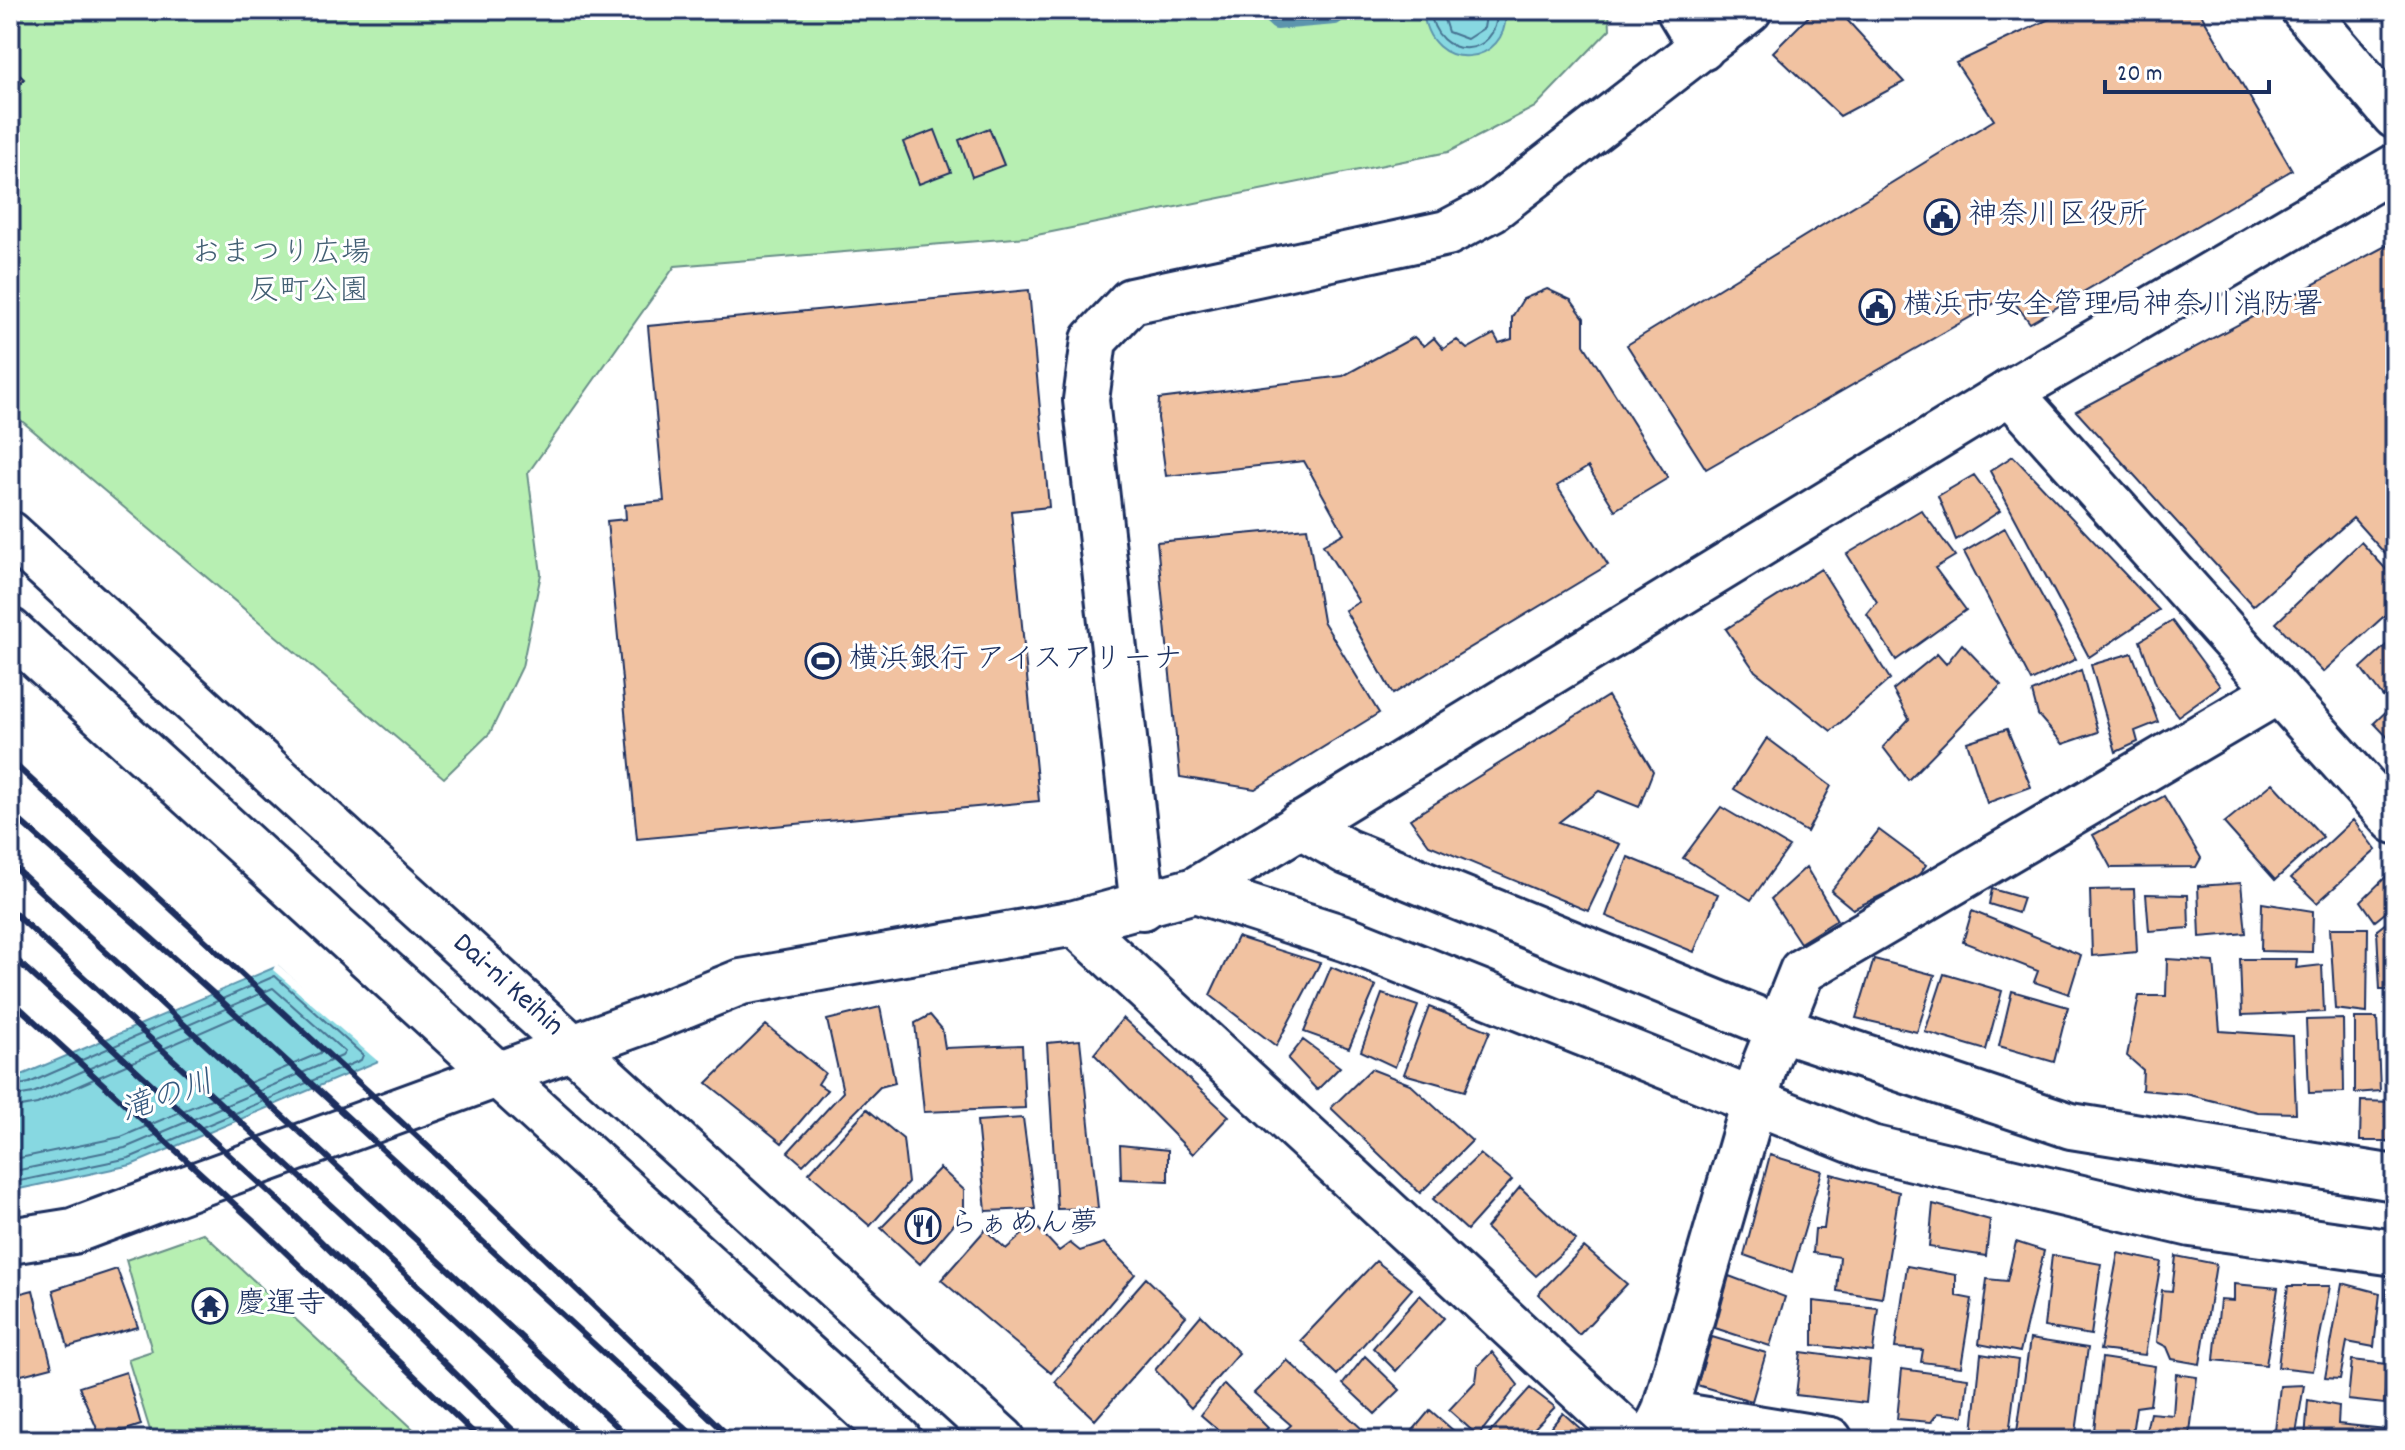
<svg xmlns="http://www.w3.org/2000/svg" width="2405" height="1450" viewBox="0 0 2405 1450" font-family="Dekko,'Klee One',sans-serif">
	<rect width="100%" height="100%" fill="#fff"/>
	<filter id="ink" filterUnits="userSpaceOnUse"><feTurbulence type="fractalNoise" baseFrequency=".0125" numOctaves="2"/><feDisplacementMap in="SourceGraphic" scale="16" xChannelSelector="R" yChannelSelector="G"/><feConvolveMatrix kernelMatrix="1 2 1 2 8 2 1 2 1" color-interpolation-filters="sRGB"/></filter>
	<g filter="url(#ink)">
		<path fill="#b7efb2" stroke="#698f88" stroke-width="2" d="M10,10H1609L1610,29L1535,107L1448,152L1027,237L675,266L528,473L541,574L522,667L490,733L444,778L10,411Z
			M203,1233L425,1440H153L128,1359L152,1351L126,1260Z"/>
		<path fill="#87d8e1" stroke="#5c94ad" stroke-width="2" d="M1423,10H1505C1512,66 1428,77 1423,10Z
			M278,966L381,1060L131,1165L10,1191V1080Z"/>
		<path fill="#fff" d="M276,963L384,1057V1062L381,1064L273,970Z"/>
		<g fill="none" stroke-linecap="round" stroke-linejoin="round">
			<path stroke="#467392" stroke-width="2" d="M1430,10C1436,63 1499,59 1497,10
				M1441,10L1448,32L1467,39L1484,28L1487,10
				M10,1087L29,1083L275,976L363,1055L361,1060L129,1158L10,1183
				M10,1097L33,1093L273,988L345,1052L342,1056L125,1148L10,1172
				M10,1109L37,1104L270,1002L323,1048L320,1053L121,1137L10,1160"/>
			<path stroke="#5c94ad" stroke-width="16" d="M1264,10L1277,22L1335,17L1344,10"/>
		</g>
		<path fill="#f1c2a1" stroke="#1b2f5e" stroke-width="2" d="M1815,10H1838L1904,82L1840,116L1773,52Z
			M2068,10H2199L2292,170L2030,323L2009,295L1706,469L1627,345L1994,120L1956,63Z
			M10,66L24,79L10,96Z
			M989,128L1004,165L972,177L959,140Z
			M935,130L951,172L919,184L903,142Z
			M2395,241V565L2353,518L2253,606L2076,411Z
			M1547,289L1571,300L1584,318V345L1668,478L1615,510L1588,467L1557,486L1608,565L1393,694L1345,610L1359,602L1323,545L1344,533L1304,461L1166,476L1158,418L1159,399L1343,376L1414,337L1424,346L1434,338L1443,349L1457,340L1467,349L1494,334L1499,343L1512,339V317L1523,299Z
			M1029,290L1049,507L1011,511L1039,801L637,839L607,521L626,519L625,505L664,501L648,326Z
			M2013,456L2159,610L2089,657L1990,471Z
			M1974,475L2000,511L1956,540L1938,496Z
			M1921,510L1955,556L1935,568L1966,610L1896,660L1867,614L1877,602L1847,554Z
			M1307,528L1323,621L1379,713L1255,789L1180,777L1157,542Z
			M2005,528L2076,659L2031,681L1964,552Z
			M2361,542L2395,579V606L2323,672L2276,623Z
			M1821,569L1890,679L1831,731L1755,671L1726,629Z
			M2172,621L2220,686L2178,716L2158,690L2140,641Z
			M2395,637V686L2383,697L2361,668Z
			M1962,644L2001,685L1908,780L1883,747L1909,719L1893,690L1937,654L1946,664Z
			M2132,653L2158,722L2135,731L2138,742L2116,752L2091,665Z
			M2081,670L2098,732L2063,744L2038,715L2032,692Z
			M1608,696L1653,771L1639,807L1599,791L1559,822L1620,844L1588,911L1429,845L1410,819Z
			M2395,703V745L2374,723Z
			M2007,729L2031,787L1987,803L1967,742Z
			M1767,738L1831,786L1807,832L1734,789Z
			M2273,783L2323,837L2275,880L2224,823Z
			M2164,796L2201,858L2196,867L2111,868L2093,835Z
			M1721,807L1789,847L1751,900L1683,858Z
			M2353,820L2376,850L2317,903L2291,878Z
			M1879,830L1926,865L1916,879L1853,909L1831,891Z
			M1628,857L1718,894L1694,952L1606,916Z
			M1806,867L1837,920L1800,943L1771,899Z
			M2394,869L2395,905L2375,921L2361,901Z
			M2241,883L2246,933L2200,937L2198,886Z
			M1992,889L2023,898L2018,913L1989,904Z
			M2134,889L2137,952L2092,956L2090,890Z
			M2146,894L2188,895L2189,928L2149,931Z
			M2262,903L2313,911L2312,952L2261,951Z
			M1972,911L2081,955L2069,994L2034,982L2038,971L1963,942Z
			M2395,916V990H2380L2377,930Z
			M2330,928H2368L2367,1013L2335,1009Z
			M1237,937L1320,963L1276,1046L1210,995Z
			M1874,959L1935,975L1917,1032L1856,1018Z
			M2167,959L2214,962L2220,1031L2293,1036L2296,1113L2258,1112L2186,1094L2142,1090L2143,1070L2127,1056L2139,996H2166Z
			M2240,959H2297L2296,968L2322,965L2324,1012L2242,1015Z
			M1331,967L1376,986L1349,1048L1304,1032Z
			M1944,974L2002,991L1986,1050L1925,1032Z
			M2012,991L2068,1007L2054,1062L1999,1046Z
			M1382,994L1418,1006L1395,1067L1361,1051Z
			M880,1007L895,1083L880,1087L803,1165L788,1152L843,1092L827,1020Z
			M1429,1007L1490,1031L1465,1091L1404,1074Z
			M930,1015L942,1029L945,1048L1022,1045L1025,1108L924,1112L915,1023Z
			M1123,1018L1229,1116L1193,1154L1094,1054Z
			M2355,1018H2377L2380,1091L2355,1093Z
			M2343,1019L2344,1092L2309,1093L2306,1020Z
			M766,1025L825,1073L818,1084L827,1090L782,1143L707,1083Z
			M1080,1040L1098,1208L1057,1209L1047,1043Z
			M1303,1040L1340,1067L1317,1090L1288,1059Z
			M1371,1069L1410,1084L1472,1141L1420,1193L1331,1108Z
			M2361,1101L2395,1102V1141H2360Z
			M867,1109L903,1139L908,1183L870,1226L809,1173Z
			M1023,1118L1035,1209L986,1211L977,1121Z
			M1120,1145L1168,1150V1181L1121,1179Z
			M1480,1154L1512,1180L1467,1230L1433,1199Z
			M1770,1155L1822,1171L1792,1272L1744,1255Z
			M940,1168L964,1190V1212L920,1264L881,1228Z
			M1831,1174L1899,1192L1882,1298L1837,1291L1840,1257L1813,1253L1815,1229H1824Z
			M1520,1187L1576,1240L1536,1276L1486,1228Z
			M1933,1204L1990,1220L1986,1256L1929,1247Z
			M1034,1224L1059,1251L1070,1243L1080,1251L1104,1243L1135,1274L1051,1373L941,1280L985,1230L1006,1249Z
			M2016,1242L2044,1251L2020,1352L1979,1344L1987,1279L2007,1281Z
			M1584,1247L1627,1284L1579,1335L1538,1294Z
			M2118,1253L2161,1262L2145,1355L2100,1350Z
			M2052,1255L2101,1264L2091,1335L2044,1327Z
			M2176,1256L2216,1264L2200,1364L2172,1359L2167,1347L2157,1342L2162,1290L2172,1291Z
			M1376,1261L1412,1289L1337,1375L1301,1340Z
			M1907,1266L1956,1275V1296L1972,1299L1961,1367L1921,1362L1923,1350L1895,1348Z
			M117,1269L138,1327L68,1347L53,1290Z
			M1729,1276L1785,1297L1770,1346L1715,1328Z
			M1146,1278L1186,1316L1095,1420L1055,1382Z
			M2342,1283L2380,1293L2374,1347L2347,1342L2340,1379L2325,1378Z
			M2234,1284L2278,1288L2266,1365L2214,1360L2220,1300L2234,1301Z
			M2288,1286H2330L2313,1371L2278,1367Z
			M2387,1289L2395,1290V1321L2386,1320Z
			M33,1290L52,1367L10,1378V1296Z
			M1420,1295L1444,1318L1396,1371L1373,1348Z
			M1813,1301L1878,1308L1873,1352L1813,1345Z
			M1201,1315L1239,1353L1191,1408L1155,1370Z
			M1712,1337L1766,1353L1752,1401L1697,1385Z
			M2030,1339L2088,1348L2075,1439L2017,1432Z
			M1492,1352L1518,1385L1478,1436L1449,1410L1476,1381L1478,1366Z
			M1801,1352L1870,1361L1866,1403L1796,1395Z
			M1981,1354L2018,1360L2009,1435L1973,1432Z
			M1365,1356L1400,1390L1375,1414L1343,1384Z
			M2102,1358L2155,1366L2150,1405L2136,1407L2131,1440H2093Z
			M1287,1360L1374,1440H1274L1291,1425L1254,1393Z
			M2352,1360L2387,1364L2384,1404L2348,1400Z
			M1902,1369L1968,1378L1964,1416L1938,1413L1931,1422L1897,1419Z
			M126,1372L141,1425L101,1438L79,1387Z
			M2176,1374L2197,1377L2189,1440H2144L2150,1413L2173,1415Z
			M1224,1384L1268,1428L1256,1440H1230L1201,1415Z
			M2304,1385L2295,1440H2274L2280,1386Z
			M1530,1388L1555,1407L1523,1440H1483Z
			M2308,1400L2339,1406L2338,1424L2395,1430V1440H2305Z
			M1430,1410L1464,1440H1405Z
			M1563,1413L1593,1440H1540Z"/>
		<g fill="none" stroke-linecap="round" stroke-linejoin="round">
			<defs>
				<path id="street" d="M1679,10L1702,48
					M2010,392L2395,821
					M1299,825L1347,852L1779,1028L2071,1126L2395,1178
					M1195,890L1347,939L1871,1148L2191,1224L2395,1253
					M1143,907L1086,400L1094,340L1131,301L1447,233L1492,209L1749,10
					M10,1241L73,1231L169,1195
					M1664,1413L1766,1061L1802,971L2277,692
					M1651,1439L1664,1413L1830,1440"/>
				<path id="secondary" d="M1075,923L1634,1440
					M169,1195L647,1020L741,982L1075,923L1195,890L2010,392L2395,167"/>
				<path id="highway" d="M2304,10L2395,116
					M10,534L1003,1440
					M10,631L899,1440"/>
			</defs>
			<use href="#street" stroke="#1b2f5e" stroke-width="50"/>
			<use href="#secondary" stroke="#1b2f5e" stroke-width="50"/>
			<use href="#highway" stroke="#1b2f5e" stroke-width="50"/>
			<use href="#street" stroke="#fff" stroke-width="44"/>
			<use href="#secondary" stroke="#fff" stroke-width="44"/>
			<use href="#highway" stroke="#fff" stroke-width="44"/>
			<path stroke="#1b2f5e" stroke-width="6" d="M10,760L436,1154L733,1440
				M10,812L214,994L698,1440
				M10,863L632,1440
				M10,909L585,1440
				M10,954L289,1210L523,1440
				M10,999L253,1221L481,1440"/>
		</g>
	</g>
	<defs>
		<symbol id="civic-ring" viewBox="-11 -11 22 22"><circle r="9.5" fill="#fff" stroke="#1b2f5e" stroke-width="1.5"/><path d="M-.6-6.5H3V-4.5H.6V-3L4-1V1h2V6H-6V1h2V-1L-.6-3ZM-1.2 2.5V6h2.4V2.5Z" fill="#1b2f5e"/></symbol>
		<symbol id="stadium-ring" viewBox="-11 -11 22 22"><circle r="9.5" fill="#fff" stroke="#1b2f5e" stroke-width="1.5"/><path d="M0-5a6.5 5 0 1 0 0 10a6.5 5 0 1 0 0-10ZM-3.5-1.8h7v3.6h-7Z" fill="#1b2f5e"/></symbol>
		<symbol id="restaurant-ring" viewBox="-11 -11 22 22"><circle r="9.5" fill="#fff" stroke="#1b2f5e" stroke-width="1.5"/><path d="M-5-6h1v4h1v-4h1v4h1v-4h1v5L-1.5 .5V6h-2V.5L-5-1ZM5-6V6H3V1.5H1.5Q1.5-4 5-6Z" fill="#1b2f5e"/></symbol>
		<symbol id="temple-ring" viewBox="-11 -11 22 22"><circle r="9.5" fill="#fff" stroke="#1b2f5e" stroke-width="1.5"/><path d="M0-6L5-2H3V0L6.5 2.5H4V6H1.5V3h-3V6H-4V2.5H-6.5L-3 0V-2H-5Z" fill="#1b2f5e"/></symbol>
	</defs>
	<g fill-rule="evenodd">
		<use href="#civic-ring" x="1922" y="197" width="40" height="40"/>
		<use href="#civic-ring" x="1857" y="287" width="40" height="40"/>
		<use href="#stadium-ring" x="803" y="641" width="40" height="40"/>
		<use href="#restaurant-ring" x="903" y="1206" width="40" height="40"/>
		<use href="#temple-ring" x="190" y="1286" width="40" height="40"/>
	</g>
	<g text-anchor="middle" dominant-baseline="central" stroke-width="6" stroke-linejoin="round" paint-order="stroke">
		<g font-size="30" fill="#1b2f5e" stroke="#fff" text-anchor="start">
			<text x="1968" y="217">神奈川区役所</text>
			<text x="1903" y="307">横浜市安全管理局神奈川消防署</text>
			<text x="849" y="661">横浜銀行 アイスアリーナ</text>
			<text x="949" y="1226">らぁめん夢</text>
			<text x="236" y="1306">慶運寺</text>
		</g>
		<g font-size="30" fill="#425f73" stroke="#fff">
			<text x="281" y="255">おまつり広場</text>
			<text x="309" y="293">反町公園</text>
		</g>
		<g font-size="30" fill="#1b2f5e" stroke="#fff">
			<text transform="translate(507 986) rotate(42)">Dai-ni Keihin</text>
		</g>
		<g font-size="32" font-style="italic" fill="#36597f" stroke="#fff">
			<text transform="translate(168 1099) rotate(-19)">滝の川</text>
		</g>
	</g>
	<rect width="2405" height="1450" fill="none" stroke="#fff" stroke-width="40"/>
	<rect x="20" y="20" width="2365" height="1410" fill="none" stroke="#1b2f5e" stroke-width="3" filter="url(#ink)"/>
	<path d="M2105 80v12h164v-12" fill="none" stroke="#1b2f5e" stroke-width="4"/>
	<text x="2117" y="80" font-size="24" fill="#1b2f5e" stroke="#ffffff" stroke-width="6" paint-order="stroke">20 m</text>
</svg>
